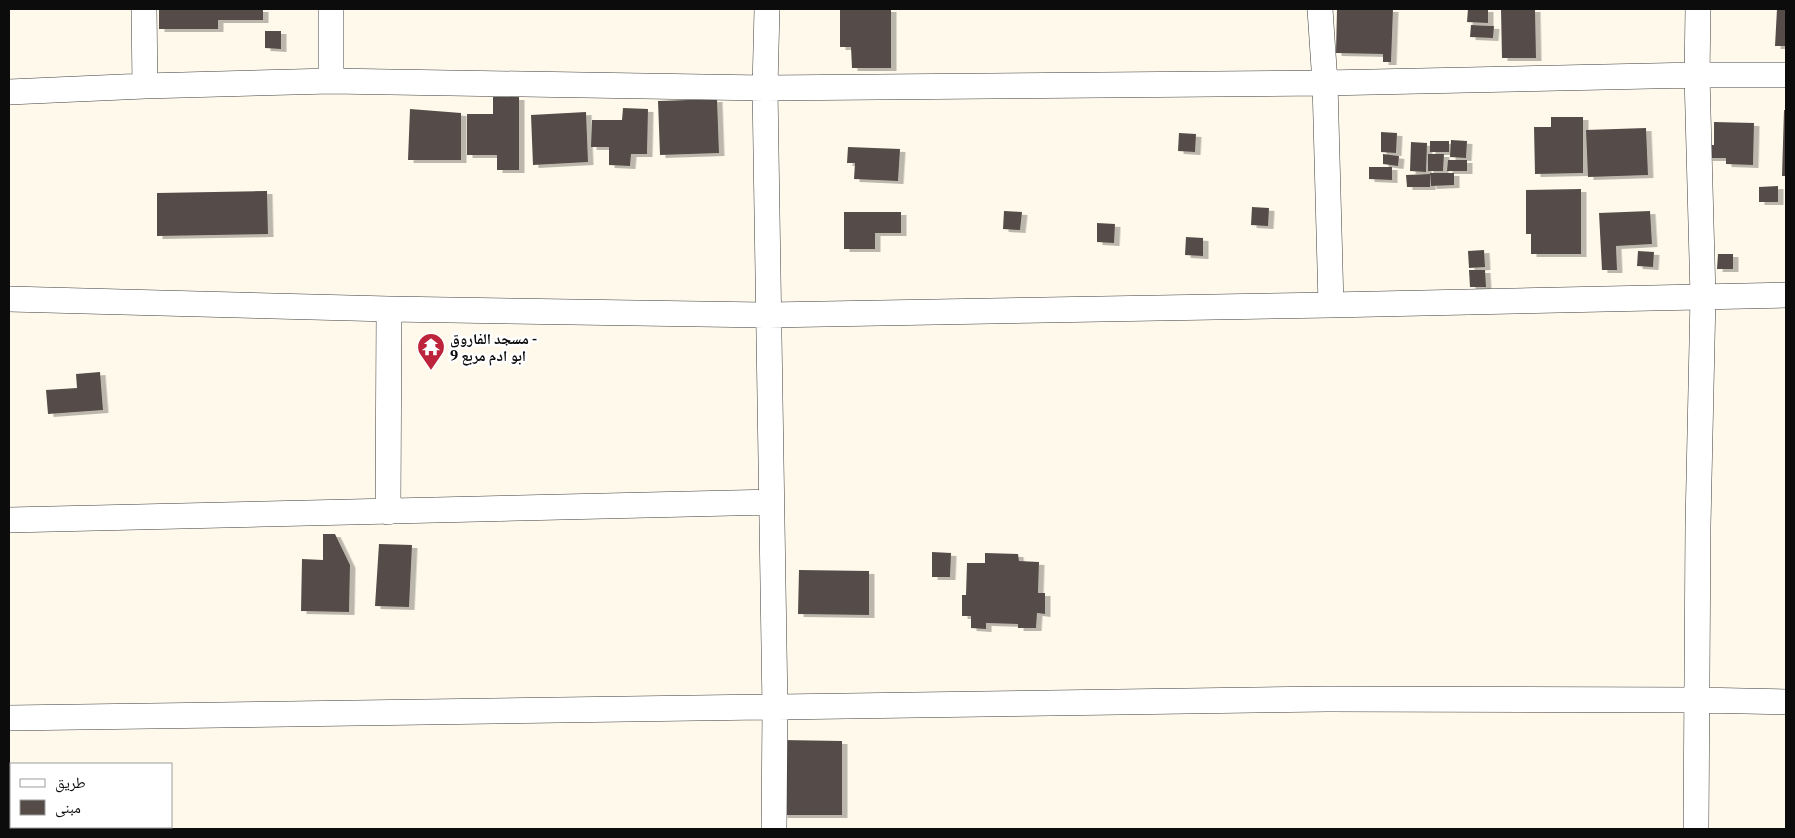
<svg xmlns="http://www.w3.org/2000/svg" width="1795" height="838" viewBox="0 0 1795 838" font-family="'Source Serif 4','Noto Naskh Arabic',serif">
	<defs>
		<filter id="shadow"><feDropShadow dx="5.5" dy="3" stdDeviation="0" flood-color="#0004"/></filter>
	</defs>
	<rect width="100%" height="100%" fill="#fff9eb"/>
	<path fill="#554c48" filter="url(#shadow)" d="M159,9H263V20H218V29H159Z
		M840,9H891V68H852L851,47H840Z
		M1337,9H1393L1391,62H1383V54L1336,53Z
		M1468,9H1488V23L1467,22Z
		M1501,9H1535L1536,58H1502Z
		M1777,9H1786V46H1775Z
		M1471,25L1494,26L1493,38L1470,37Z
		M265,31H281V49L265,48Z
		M493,97H519V170H497V155H467V114H493Z
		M717,99L719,153L660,155L658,101Z
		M623,108L648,109L647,154H631L630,166L609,165V147H591L592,120H622Z
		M410,109L461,113V160H408Z
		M1784,110H1786V176H1782Z
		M586,112L588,162L533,165L531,115Z
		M1551,117H1583V173L1535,174L1534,127H1551Z
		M1714,122L1754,123L1753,165L1726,164V158H1707V145H1714Z
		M1646,128L1648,175L1588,177L1586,130Z
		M1381,132L1397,133L1396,153L1381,152Z
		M1179,133L1196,134L1195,152L1178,151Z
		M1451,140L1467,141L1466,158L1450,157Z
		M1430,141H1449V152H1430Z
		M1411,142L1427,143L1426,172L1410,171Z
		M848,147L900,149L898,181L854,179L855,163H847Z
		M1383,154L1399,156L1398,166L1383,164Z
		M1428,154H1444L1443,171H1428Z
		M1448,160H1467V171H1447Z
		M1369,167H1392V180L1369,179Z
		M1430,173H1454V185L1431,186Z
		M1430,174V187H1407L1406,175Z
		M1778,186V202H1759V187Z
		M1581,189V254H1531V234H1526V190Z
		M267,191L268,234L157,236V193Z
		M1252,207L1269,208L1268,226L1251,225Z
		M1004,211L1022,212L1020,230L1003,229Z
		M1650,211L1652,244L1616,246L1617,270H1602L1599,213Z
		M844,212H901V233H875V249H844Z
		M1097,223L1115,224L1114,243L1097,242Z
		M1186,237L1203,238V256L1185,255Z
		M1484,250L1485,267L1469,268L1468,251Z
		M1638,251L1654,252L1653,267L1637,266Z
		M1718,254H1733V269H1717Z
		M1469,270H1485L1486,287H1470Z
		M100,372L103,410L48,414L46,390L77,388L76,374Z
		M323,534H335L350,565L349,612L301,611L302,559L323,560Z
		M379,544L412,545L409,607L375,606Z
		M932,552L951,553L950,577H932Z
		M985,553L1018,554L1019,561L1039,562L1038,593H1045V614L1037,613L1036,628H1018V624L986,623V629L971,628V616H962V595H966L967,563H985Z
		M799,570L869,571V615L798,614Z
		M782,740L842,741V815H782Z"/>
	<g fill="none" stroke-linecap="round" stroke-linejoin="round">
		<defs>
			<path id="minor" d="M144,9L145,86
				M767,9L765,88L775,708L774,829
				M1320,9L1325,83L1331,305
				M331,81V9
				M9,92L145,86L331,81L765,88L1325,83L1697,75H1786
				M9,299L389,309L769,315L1331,305L1786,295
				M388,512L389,309
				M9,520L771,502
				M9,718L1327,699L1697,700L1786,702
				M1696,829L1698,525L1703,297L1697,75L1698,9"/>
		</defs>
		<use href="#minor" stroke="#3f3f3f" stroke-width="26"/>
		<use href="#minor" stroke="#fff" stroke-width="25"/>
	</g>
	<defs>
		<symbol id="temple-pin" viewBox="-11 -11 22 30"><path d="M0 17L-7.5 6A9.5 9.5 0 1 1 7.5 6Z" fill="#bd233b" stroke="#fff"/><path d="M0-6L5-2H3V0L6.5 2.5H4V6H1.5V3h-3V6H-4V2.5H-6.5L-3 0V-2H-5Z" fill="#fff"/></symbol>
	</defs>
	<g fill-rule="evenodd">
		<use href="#temple-pin" x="415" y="331" width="32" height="43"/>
	</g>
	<g text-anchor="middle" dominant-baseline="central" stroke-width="5" stroke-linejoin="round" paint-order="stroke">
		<g font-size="15" font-weight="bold" fill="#0c0c0c" stroke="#fff" text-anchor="start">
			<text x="450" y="338">مسجد الفاروق -<tspan x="450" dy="17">ابو ادم مربع 9</tspan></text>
		</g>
	</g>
	<rect width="1795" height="838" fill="none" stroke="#0c0c0c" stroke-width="20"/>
	<rect x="10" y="763" width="162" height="65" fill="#ffffff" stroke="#9e9e9e"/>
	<rect x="20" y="779" width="25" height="8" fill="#ffffff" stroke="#9e9e9e"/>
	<text x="55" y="788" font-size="15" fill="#0c0c0c">طريق</text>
	<rect x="20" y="800" width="25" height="15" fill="#554c48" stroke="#9e9e9e"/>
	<text x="55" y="813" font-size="15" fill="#0c0c0c">مبنى</text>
</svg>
